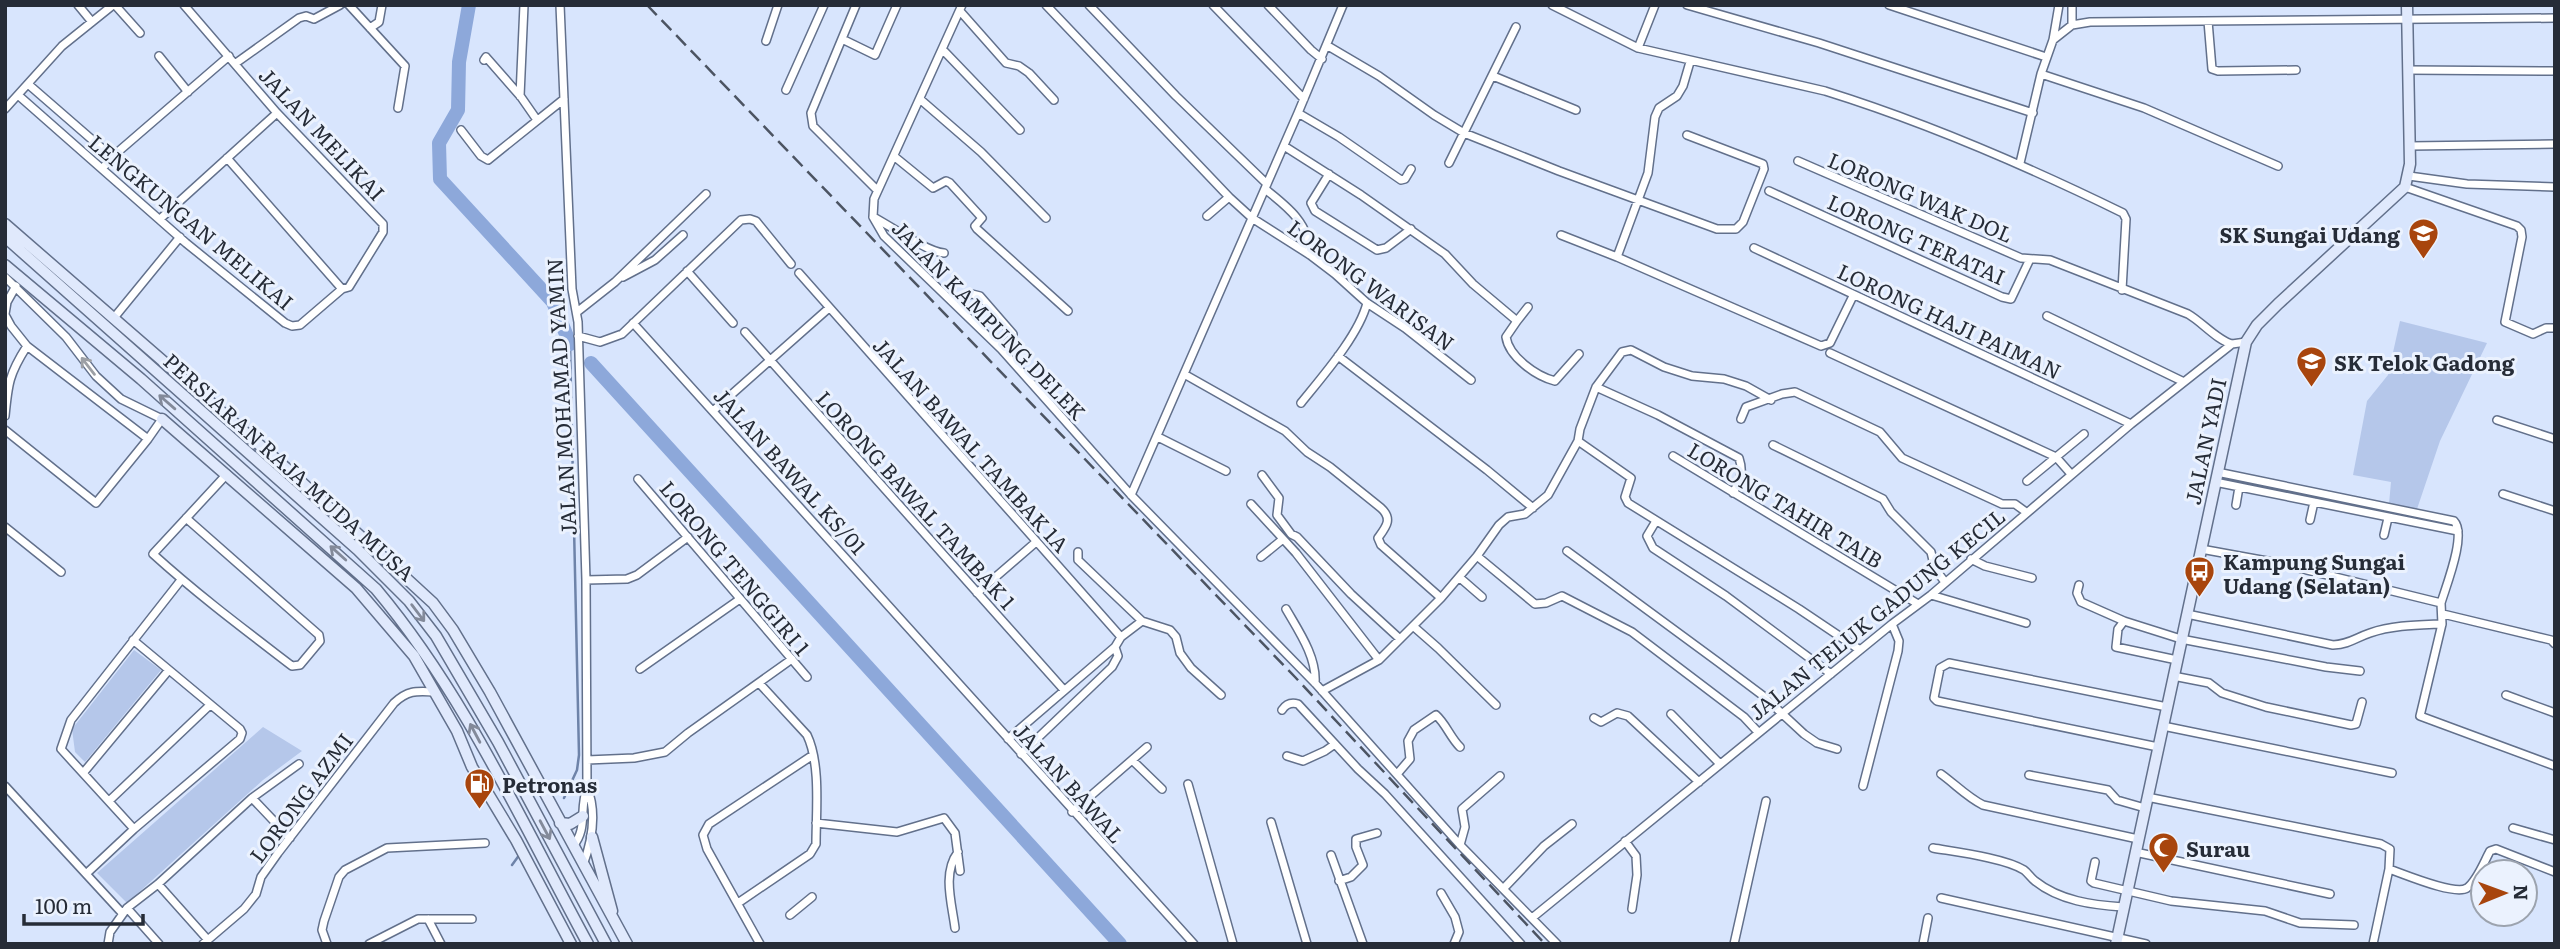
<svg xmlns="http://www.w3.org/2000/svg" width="2560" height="949" viewBox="0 0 2560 949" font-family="Literata,serif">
	<rect width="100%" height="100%" fill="#d8e5fd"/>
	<path fill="#b5c7ea" d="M2400,321L2487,343L2440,441L2417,509L2389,504L2391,482L2353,475L2367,401L2388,375Z
		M134,650L161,670L85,762L75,752L72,729Z
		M263,727L302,751L263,780L127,903L97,873Z"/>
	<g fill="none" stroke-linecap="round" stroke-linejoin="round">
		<path stroke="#6e83a9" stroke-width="2.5" d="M564,798L577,770L579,755L570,344
			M512,865L520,854"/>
		<path stroke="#8da8da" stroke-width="14" d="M469,5L459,62L458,110L439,143L440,179L553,302L570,344
			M591,363L1120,944"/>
		<defs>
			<path id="street" d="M78,5L92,22
				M115,5L140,33
				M349,5L405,66L398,108
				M560,5L572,289L578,322L586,580L587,787C597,812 592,841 583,865
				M856,5L811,113L813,126L877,190
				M962,5L874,199L873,217L884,236L1001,349L1131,495L1315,683L1460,845L1557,944
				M1046,5L1229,197L1207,216
				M1089,5L1176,96L1267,184
				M1213,5L1304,99
				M1268,5L1311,50L1322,59
				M1552,5L1638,48L1825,91C1928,123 2027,166 2123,213L2126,219L2122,290
				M1687,5L1819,43L2033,113
				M1889,5L2046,57
				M2072,5V25
				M960,11L1006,63L1019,66L1029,73L1054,100
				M2208,21L2212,69L2218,71L2296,70
				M370,28L379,22L382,5
				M842,39L875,55L897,5
				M2053,40L2072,25L2090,22L2555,18
				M766,41L778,5
				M1328,46L1379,76L1434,115L1464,133L1559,171L1717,229H1736L1743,222L1764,169L1763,164L1687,135
				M1638,48L1655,5
				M943,50L1020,130
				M159,56L188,92
				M484,60L486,57L521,97L537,120
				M1690,62L1683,86L1677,96L1659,108L1655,117L1648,173L1617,257L1821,346L1830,343L1853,296
				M236,63L299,18L306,16L314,19L340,5
				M2408,70L2555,71
				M2041,74L2144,108L2278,166
				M1493,76L1576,110
				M28,84L112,157
				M786,90L824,5
				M18,95L186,243L285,323L292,326L300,325L342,289L349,287L383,232V224L277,113L184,5
				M520,96L524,5
				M921,100L981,152L1046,218
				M5,109L62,46L113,5
				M1298,113L1339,137L1401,180L1405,179L1411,169
				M461,130L481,156L488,160L564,99
				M1284,146L1361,195L1445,254L1473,284L1517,321L1506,337C1509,357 1536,376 1555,381L1579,354
				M2410,146L2555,144
				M895,157L933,188L946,181L950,183L982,218L975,226L977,229L1068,311
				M227,158L342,289
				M1798,161L2021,258L2050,260L2188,314C2202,322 2218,341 2232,344
				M1449,163L1516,27
				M2020,163L2041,74L2053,40L2059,5
				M102,169L112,157L229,56
				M1329,174L1311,203L1315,211L1377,250L1386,248L1411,229
				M2409,176L2467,184L2555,187
				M2405,187L2517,226L2521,230L2522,237L2505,322L2533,334L2546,328H2555
				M1265,189C1288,207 1310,224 1310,255
				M1769,191L2002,297L2011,299L2030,259
				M1229,197L1252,218L1310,255L1335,274L1367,303L1405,328L1471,380
				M873,217C891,226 927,252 944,253
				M160,219L277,113
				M1561,235L1617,257
				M1754,248L2131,424
				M687,271L733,323
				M799,273L1121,637
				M5,277L66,337L96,376L121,399L162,419L148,439L27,346L11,326L5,315
				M623,277L655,260L683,235
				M951,300L972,294L980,296L1013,334V337L1001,349
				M577,312L615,282L706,194
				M5,314L7,302L16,286
				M2047,316L2184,382
				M113,319L180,237
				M1517,321L1528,307
				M633,323L1194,944
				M745,332L1064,690
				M578,336L600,342L622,334L741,220L750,219L756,221L791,264
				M1830,353L2056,457L2071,474
				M1338,356L1487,470L1533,508
				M1184,374L1285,431L1307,452L1330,467L1381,508C1393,519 1386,527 1378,538L1381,545L1441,598
				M1596,387L1658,415L1739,458C1744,473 1740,480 1733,493
				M1301,403C1322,377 1359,335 1367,303
				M714,410L829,308
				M5,416C8,384 9,374 27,346
				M1741,419L1746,407L1782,394L1795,392L1880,432L1902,458L2002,504H2015L2026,512
				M2497,420L2555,439
				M5,430L96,503L148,439
				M1158,437L1226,471
				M1578,441L1631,478L1625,497L1628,503L1799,609L1860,650
				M1773,445L1883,499L1891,512L1931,552L1935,569L1945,582
				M1673,456L1918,604
				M2217,472L2454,521C2467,534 2446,586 2441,603
				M1262,475L1279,498L1277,515L1291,534L1297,537L1351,594L1400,639
				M638,479L807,677
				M2027,481L2084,434
				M2215,482L2458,531
				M2503,494L2555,511
				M1131,495L1298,113L1343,5
				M1251,504L1296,553L1379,660
				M2236,505L2239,487
				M186,518L319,635L320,641L300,665L292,666C245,630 197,594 153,554L227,474
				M2310,520L2314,502
				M1656,521L1647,536L1653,548L1726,596L1831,674
				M5,527L61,572
				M2384,535L2388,518
				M2201,549L2278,563L2441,603L2442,624L2420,716L2555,766
				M1567,551L1718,662L1762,695L1804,734L1817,743L1837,749
				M1078,552V560L1142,621L1170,630L1176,637L1180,653L1191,668L1221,695
				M1477,556L1535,604L1546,603L1562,596L1632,632L1744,717L1758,732
				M1261,557L1283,539
				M1971,559L1985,566L2032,578
				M1459,577L1482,597
				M586,580L627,579L637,575L688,537
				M2079,585L2077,593L2081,602L2124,621
				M977,593L1036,542
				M1931,595L2026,623
				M1286,609C1298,630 1317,657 1315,683
				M2187,614L2333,645C2350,644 2355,638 2370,633C2393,625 2418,625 2442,624
				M2443,614L2551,640L2555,644
				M1413,626L1438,648L1496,705
				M2177,660L2116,647L2118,629L2124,621L2181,639L2326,667L2360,671
				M640,669L740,599
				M2173,676L2209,683L2222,693L2266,707L2351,725L2356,724L2362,702
				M1322,691L1379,660L1441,598L1477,556L1499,525L1508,517L1525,514L1548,495L1578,441L1580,429L1596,387L1622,352L1631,350L1664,367L1692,376L1724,379L1746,386L1771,400
				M2506,695L2555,713
				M1282,710C1286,704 1291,702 1298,704L1358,769L1385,794L1521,944
				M1671,714L1720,764
				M1594,718L1601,722L1617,713L1628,716L1699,782
				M2163,726L2392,773
				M1008,739L1115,647L1121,637L1142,621
				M2158,747L1937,701L1934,698L1940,668L1949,663L2167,707
				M1021,754L1112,667L1118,656L1115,647
				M1287,756L1303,761L1325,751L1335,744
				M587,760L634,758L665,752L688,733L792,659
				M1132,760L1162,789
				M84,772L168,671
				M1398,773L1410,759L1408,741L1414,730L1436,715C1446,724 1450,737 1460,747
				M1941,774C1955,784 1967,797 1983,805L2138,839
				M2029,775L2108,790L2117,800L2145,808
				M1188,784L1233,944
				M5,786L122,913
				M1863,786L1898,651L1899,641L1892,624
				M2147,797L2381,844L2390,849L2389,869L2373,944
				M252,798L290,838
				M109,801L210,705
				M1072,812L1147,747
				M1271,822L1307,944
				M816,823L897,832L944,818L955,833L960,871
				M2513,828L2555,840
				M134,829L61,749L71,720L181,580
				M1625,841L1636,856L1637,875L1632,909
				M1460,845L1465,827L1462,809L1500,776
				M573,846C588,829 579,808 587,788
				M1933,848C1956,852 2005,858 2024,870C2028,873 2031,878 2035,881C2060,901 2093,905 2123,907
				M2135,852L2330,894
				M1331,855L1363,944
				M2095,862L2091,881L2094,883L2171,901L2265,911L2300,923L2354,925
				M2389,869C2404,874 2455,896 2467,888C2477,881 2484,862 2490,851L2496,849L2555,872
				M87,873L134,829L240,739L242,733L240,729L133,640
				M1339,881L1351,877L1363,865L1356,847V839L1377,833
				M158,884L208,940
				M1504,888L1544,846L1572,824
				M1441,893L1455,917L1459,932L1454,944
				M1941,898L2146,944
				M738,903L810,854L816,844C816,812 821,764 807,735L759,683
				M127,908L159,944
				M790,915L812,897
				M1532,918L1892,624L1931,595L2131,424L2232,344L2246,342
				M428,919L441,944
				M955,928C952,904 942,873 958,852
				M108,944L110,932L127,908L158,884L252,798L299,764
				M203,944L244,909L256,894L261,877L278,853L394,703C408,690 416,691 435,692
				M327,944L322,930L324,921L339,877L345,870L387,848L485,843
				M369,944L418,919H472
				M760,944L707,849L703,835L709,824L813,755
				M1734,944L1766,801
				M1923,944L1928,918"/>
			<path id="secondary" d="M5,224L286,468L433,603L453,630L490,692L627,944
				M5,237L358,550L409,601L436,636L498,742L606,944
				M5,265L141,379L376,589C465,695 522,823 588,944
				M162,419L356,588L414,656L457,731L472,767L516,840L571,944
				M560,823L570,824L583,816
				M592,837L612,911
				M2116,944L2246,342L2257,325L2278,304L2405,187L2410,164L2407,5"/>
		</defs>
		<use href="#street" stroke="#62708b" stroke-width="10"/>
		<use href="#secondary" stroke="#62708b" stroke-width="13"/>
		<use href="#street" stroke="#fff" stroke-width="7"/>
		<use href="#secondary" stroke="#e0e9fc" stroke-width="10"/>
		<path stroke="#4c5462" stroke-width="2.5" stroke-dasharray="14 7" stroke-linecap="butt" d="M647,5L1295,677L1545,944"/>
	</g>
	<defs><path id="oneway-shaft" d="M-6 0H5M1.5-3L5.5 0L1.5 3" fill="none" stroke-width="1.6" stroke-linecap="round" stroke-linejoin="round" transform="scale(1.75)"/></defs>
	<use stroke="#9da0a5" href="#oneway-shaft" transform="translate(88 366) rotate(-128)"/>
	<g stroke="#838a9a">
		<use href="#oneway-shaft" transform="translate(167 402) rotate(-139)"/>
		<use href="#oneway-shaft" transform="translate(338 553) rotate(-138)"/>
		<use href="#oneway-shaft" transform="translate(418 613) rotate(53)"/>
		<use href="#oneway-shaft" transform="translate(475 733) rotate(-118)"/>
		<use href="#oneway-shaft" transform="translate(545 830) rotate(62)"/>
	</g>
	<defs>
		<symbol id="school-pin" viewBox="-11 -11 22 30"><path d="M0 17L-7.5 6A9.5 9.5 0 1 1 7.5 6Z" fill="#a8450d" stroke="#ebf2fe"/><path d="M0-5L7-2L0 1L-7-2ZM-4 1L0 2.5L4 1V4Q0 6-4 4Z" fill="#fff"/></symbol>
		<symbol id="bus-pin" viewBox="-11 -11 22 30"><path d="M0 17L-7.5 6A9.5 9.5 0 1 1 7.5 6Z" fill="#a8450d" stroke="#ebf2fe"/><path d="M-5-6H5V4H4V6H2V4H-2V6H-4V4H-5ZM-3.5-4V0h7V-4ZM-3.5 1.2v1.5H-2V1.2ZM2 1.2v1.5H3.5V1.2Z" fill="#fff"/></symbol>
		<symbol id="fuel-pin" viewBox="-11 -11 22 30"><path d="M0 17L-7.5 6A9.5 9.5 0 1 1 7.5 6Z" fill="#a8450d" stroke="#ebf2fe"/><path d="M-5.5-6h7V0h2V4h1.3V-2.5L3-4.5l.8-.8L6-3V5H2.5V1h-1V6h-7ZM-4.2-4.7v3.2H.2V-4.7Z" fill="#fff"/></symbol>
		<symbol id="mosque-pin" viewBox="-11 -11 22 30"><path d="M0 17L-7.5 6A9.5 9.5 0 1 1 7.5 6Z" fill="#a8450d" stroke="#ebf2fe"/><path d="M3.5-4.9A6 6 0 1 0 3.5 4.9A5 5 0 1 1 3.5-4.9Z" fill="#fff"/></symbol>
	</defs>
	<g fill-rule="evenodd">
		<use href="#school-pin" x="2406" y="216" width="35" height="47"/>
		<use href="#school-pin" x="2294" y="344" width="35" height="47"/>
		<use href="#bus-pin" x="2182" y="554" width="35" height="47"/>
		<use href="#fuel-pin" x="462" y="766" width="35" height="47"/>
		<use href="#mosque-pin" x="2146" y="830" width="35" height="47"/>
	</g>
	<g text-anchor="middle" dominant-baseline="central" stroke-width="6" stroke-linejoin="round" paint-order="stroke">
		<g font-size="21" fill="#262c37" stroke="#ebf2fe">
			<text transform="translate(323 133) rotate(47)">JALAN MELIKAI</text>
			<text transform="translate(1921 196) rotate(23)">LORONG WAK DOL</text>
			<text transform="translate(192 221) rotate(40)">LENGKUNGAN MELIKAI</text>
			<text transform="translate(1917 238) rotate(24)">LORONG TERATAI</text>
			<text transform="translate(1372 284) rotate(37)">LORONG WARISAN</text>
			<text transform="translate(990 319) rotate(46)">JALAN KAMPUNG DELEK</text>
			<text transform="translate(1950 320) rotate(25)">LORONG HAJI PAIMAN</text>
			<text transform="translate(560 397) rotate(-93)">JALAN MOHAMAD YAMIN</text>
			<text transform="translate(2204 441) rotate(-78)">JALAN YADI</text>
			<text transform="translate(972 444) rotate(48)">JALAN BAWAL TAMBAK 1A</text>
			<text transform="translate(290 466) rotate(42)">PERSIARAN RAJA MUDA MUSA</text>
			<text transform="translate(791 470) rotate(48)">JALAN BAWAL KS/01</text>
			<text transform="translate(917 499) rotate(48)">LORONG BAWAL TAMBAK 1</text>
			<text transform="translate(1786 504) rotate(31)">LORONG TAHIR TAIB</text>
			<text transform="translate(736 567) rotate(50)">LORONG TENGGIRI 1</text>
			<text transform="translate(1876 613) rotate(-39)">JALAN TELUK GADUNG KECIL</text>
			<text transform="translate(1070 782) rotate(48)">JALAN BAWAL</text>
			<text transform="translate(300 797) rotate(-53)">LORONG AZMI</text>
		</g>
		<g font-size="21" font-weight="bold" fill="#262c37" stroke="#ebf2fe" text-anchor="start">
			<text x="2400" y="233" text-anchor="end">SK Sungai Udang</text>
			<text x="2334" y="361">SK Telok Gadong</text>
			<text x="2223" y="560">Kampung Sungai<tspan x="2223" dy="24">Udang (Selatan)</tspan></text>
			<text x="502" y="783">Petronas</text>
			<text x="2186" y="847">Surau</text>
		</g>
	</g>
	<rect width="2560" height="949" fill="none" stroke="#262c37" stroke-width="14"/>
	<g transform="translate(2504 893) rotate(89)"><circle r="33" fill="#ebf2fe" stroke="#9ca3ae" stroke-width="2"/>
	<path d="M0-5L12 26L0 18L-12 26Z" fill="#a8450d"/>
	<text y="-10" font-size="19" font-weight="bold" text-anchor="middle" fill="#262c37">N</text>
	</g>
	<path d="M24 914v10h119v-10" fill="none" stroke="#262c37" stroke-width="3.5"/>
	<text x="35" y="914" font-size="21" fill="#262c37" stroke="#ebf2fe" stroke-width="5" paint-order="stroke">100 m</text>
</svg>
